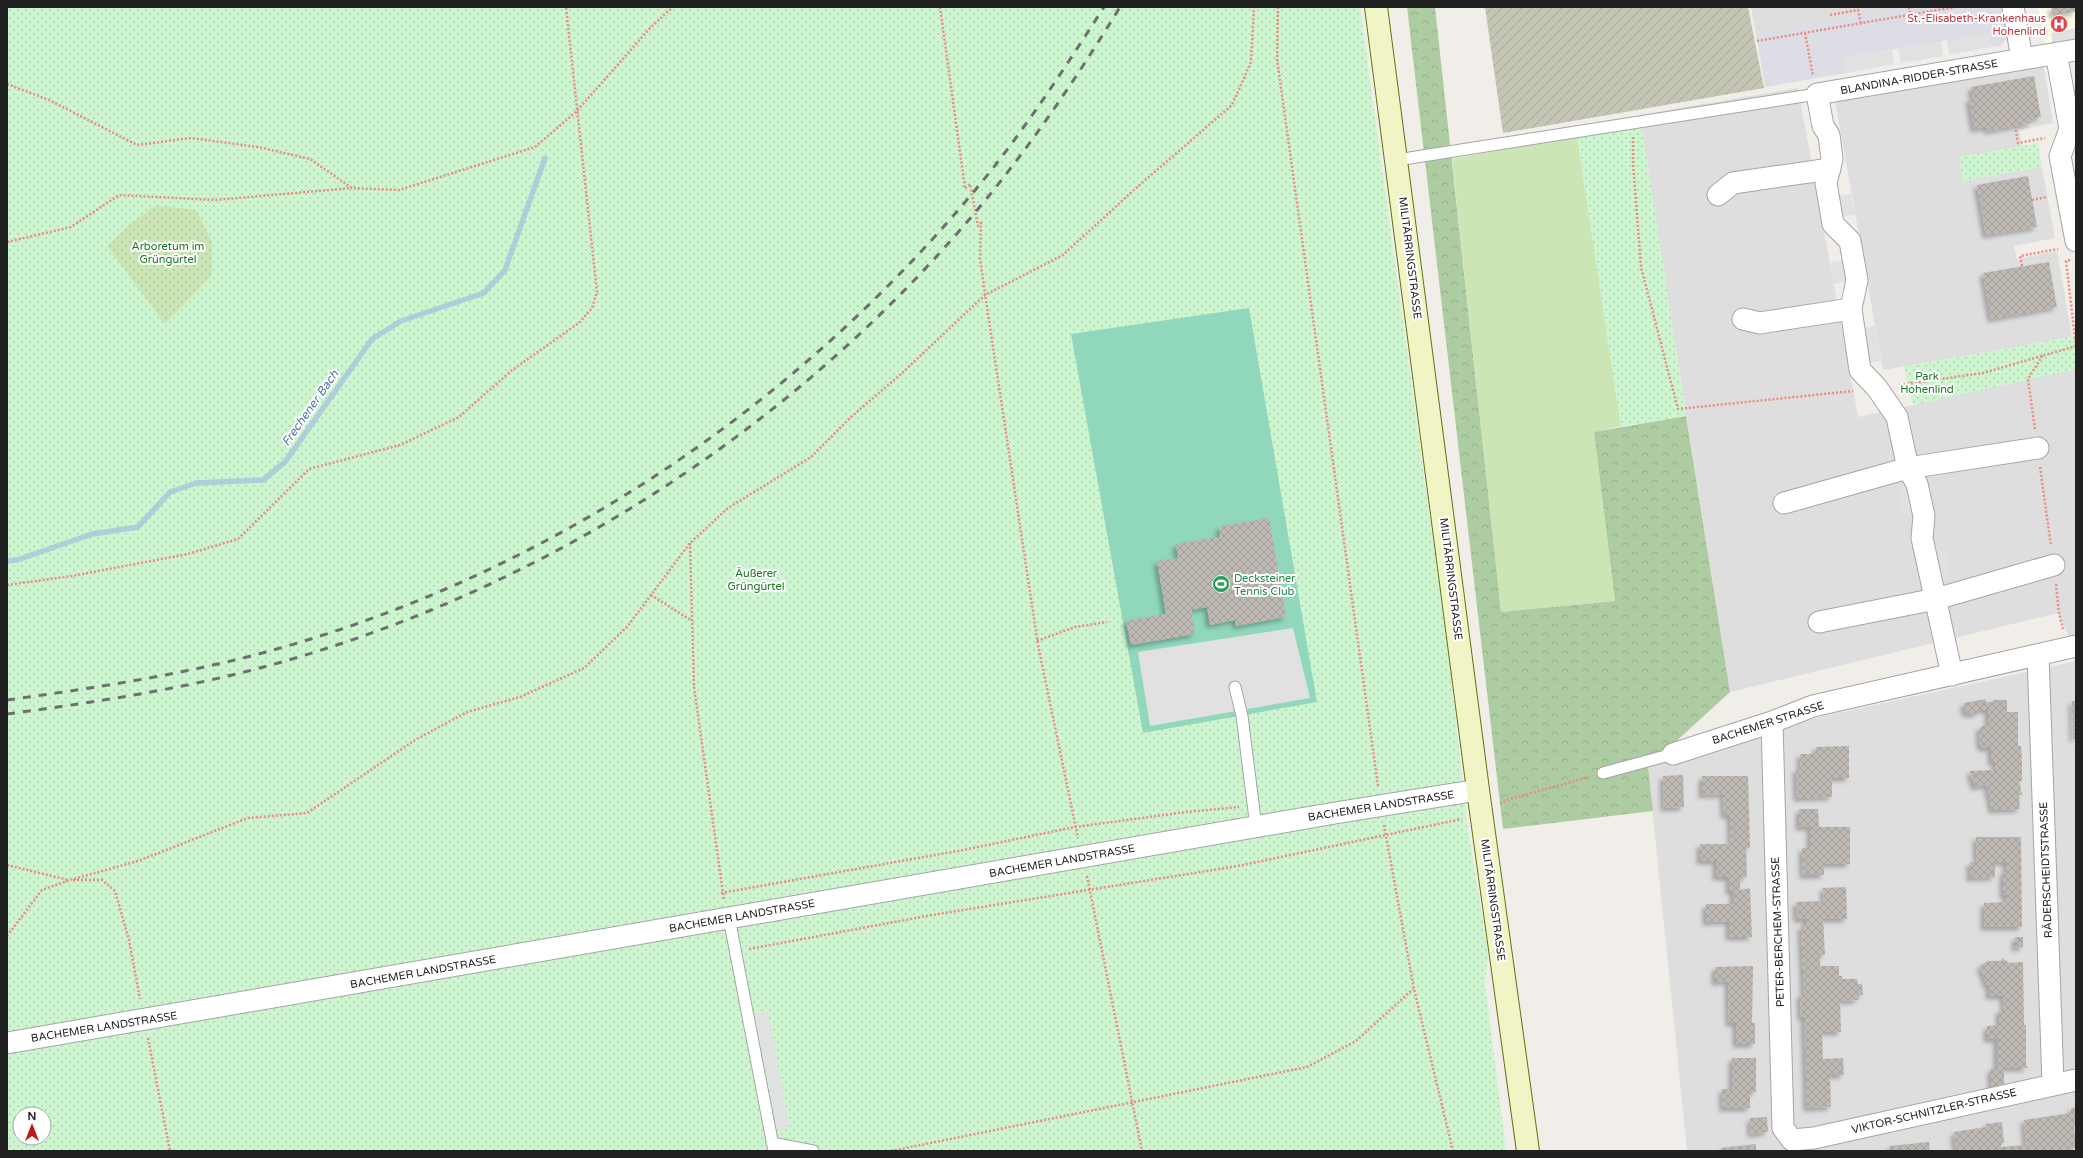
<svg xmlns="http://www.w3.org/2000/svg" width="2083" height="1158" viewBox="0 0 2083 1158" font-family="'Varela Round',sans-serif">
	<defs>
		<pattern id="construction-furrows" width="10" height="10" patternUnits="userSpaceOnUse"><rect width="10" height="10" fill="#c4c5b5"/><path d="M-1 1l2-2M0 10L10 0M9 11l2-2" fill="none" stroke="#a8a99b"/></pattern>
		<pattern id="forest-crowns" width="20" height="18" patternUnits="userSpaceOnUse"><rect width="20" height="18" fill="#aecca2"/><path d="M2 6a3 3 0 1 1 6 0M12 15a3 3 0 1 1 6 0" fill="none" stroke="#95af8b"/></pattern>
		<pattern id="park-dots" width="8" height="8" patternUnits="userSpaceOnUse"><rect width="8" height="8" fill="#ccf5d0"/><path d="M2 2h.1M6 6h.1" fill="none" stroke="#afd2b2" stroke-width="1.8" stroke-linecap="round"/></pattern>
		<pattern id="garden-dots" width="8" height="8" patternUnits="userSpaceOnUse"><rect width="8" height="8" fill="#cce5b5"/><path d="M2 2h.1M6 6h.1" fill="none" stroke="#afc49b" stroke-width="1.8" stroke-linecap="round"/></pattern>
		<pattern id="building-cross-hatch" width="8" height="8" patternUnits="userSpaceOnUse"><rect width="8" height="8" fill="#beb8b2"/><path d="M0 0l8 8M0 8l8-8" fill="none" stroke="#a39e99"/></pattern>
		<filter id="shadow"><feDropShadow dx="-3.5" dy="3.5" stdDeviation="2" flood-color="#0004"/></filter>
	</defs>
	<rect width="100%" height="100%" fill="#f1eee9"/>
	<path fill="#dfdede" d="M1751,7H1909L1756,34Z
		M2043,62L2053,123L2019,130L2022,146L1959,158L1963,181L2042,167L2055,238L2014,246L2017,259L2057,251L2072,337L1883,370L1835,100Z
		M1798,88L1858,417L2076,369V636L2069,637L2058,613L1730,692L1639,115Z
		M2076,661V1151H1687L1648,767L1820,717Z"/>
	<path fill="#fcfce6" d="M2038,7H2076V42L2046,46Z"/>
	<path fill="url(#construction-furrows)" d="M1485,7H1748L1764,88L1503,133Z"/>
	<path fill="#cce5b5" d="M1577,136L1621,426L1594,432L1615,601L1501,612L1452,159Z"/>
	<path fill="url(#forest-crowns)" d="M1407,7H1435L1501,612L1615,601L1594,432L1686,416L1730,692L1648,767L1653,811L1503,829Z"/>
	<path fill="url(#park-dots)" fill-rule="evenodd" d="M7,7H1360L1449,659L1467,823L1488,952L1485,984L1506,1151H7ZM20,1114H44V1138H20Z
		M1642,127L1686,416L1621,426L1577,136Z
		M2038,143L2042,167L1963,181L1959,157Z
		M2076,336V369L1913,405L1904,367Z"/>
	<path fill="url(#garden-dots)" d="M156,205L196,210L212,242V275L165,324L107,246L129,225Z"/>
	<path fill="#90d7bc" d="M1249,308L1317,702L1143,733L1071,334Z"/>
	<path fill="#e1e1e1" d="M2076,28V44L2053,48L2051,33Z
		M1989,33L1992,47L1949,55L1947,40Z
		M1941,41L1943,56L1901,63L1898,49Z
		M1892,50L1894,64L1846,73L1844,58Z
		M1851,194L1855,215L1840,217L1837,196Z
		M1845,260L1849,281L1834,284L1830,263Z
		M1875,326L1881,361L1866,363L1860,329Z
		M1911,484L1918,511L1903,514L1897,487Z
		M1945,551L1951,579L1937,582L1931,554Z
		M1293,628L1310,698L1150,726L1138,652Z
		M768,1011L790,1129L778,1131L755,1014Z"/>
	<path fill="#dddde6" d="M1908,7H2006L2008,37L2000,46L1992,47L1989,33L1844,58L1846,73L1765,87L1756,34Z"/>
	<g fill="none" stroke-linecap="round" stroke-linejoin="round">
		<path stroke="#aecfd9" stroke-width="5.5" d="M7,561L17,560L92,534L138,527L170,492L196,483L263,480L285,462L372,339L401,321L484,293L505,270L545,158"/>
	</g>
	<path fill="url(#building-cross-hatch)" filter="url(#shadow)" d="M2051,7H2076V12L2053,16Z
		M2034,76L2041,117L2030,119L2031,123L1988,131L1987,127L1974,129L1969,99L1973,98L1971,87Z
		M2028,176L2037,227L1986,235L1977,185Z
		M2049,262L2057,307L1991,319L1983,273Z
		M1269,518L1286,617L1236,626L1235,620L1210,625L1207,607L1191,610L1195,634L1131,645L1126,621L1166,614L1157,561L1178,558L1176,544L1220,537L1219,527Z
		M1986,699V702H1993V700H2007V712H2018V746H2021L2022,761V781H2019L2022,795H2019L2020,809L1992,810L1987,785L1975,787L1972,779L1970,771L1996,770L1995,762H1991V748H1982L1980,744L1979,729L1982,726H1988V710H1980L1976,714H1968L1964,710V703Z
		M2072,701H2076V739H2073Z
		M1849,746V778H1832V797L1797,798L1796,769H1801L1800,754H1816V747Z
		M1683,775L1684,807L1664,808L1663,776Z
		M1702,776H1748L1750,848H1746L1747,877H1740V890L1750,888L1752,937H1729V921L1706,922V904H1733V891H1729V877H1716V861H1700V844H1731L1730,815H1724L1723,794L1702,795Z
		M1799,809H1818L1819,827H1850V864H1824V875H1803L1802,848H1810V827H1799Z
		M1976,837H2021L2022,927H1984V903L2006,902V895H2003V872H2006V862H1995V877L1970,878V862H1977Z
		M1846,887L1847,919H1823L1825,955H1820V966H1839V976H1842V979H1857L1858,984H1862L1863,995H1858V1000L1840,1001L1841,1032H1822L1823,1059L1843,1058L1844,1075H1830L1831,1107L1807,1108L1804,1017H1801L1800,994H1804L1801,926H1806V919H1797L1796,902L1824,901L1823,888Z
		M2015,937H2023V947L2015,948Z
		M2002,958L2010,963L2023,962L2024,1025H2026V1066L2028,1068H2004V1084L1991,1087V1068H1997V1039H1987V1026L1999,1025V1010H2004L2003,996H1989V985H1987L1980,966L1988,961H2001Z
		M1753,966L1752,1023H1755V1044H1736V1023H1729L1728,981L1715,982V967Z
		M1732,1058H1756V1092H1750V1108H1723L1722,1089H1732Z
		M2076,1107V1126H2074L2076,1148L2067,1149V1151H1956L1954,1132L1986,1127V1124L2002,1122L2004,1143H2001V1147L2026,1145L2024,1120L2071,1113V1108Z
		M1767,1117L1768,1132L1751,1134L1750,1118Z
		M1929,1142L1930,1151H1890V1146Z
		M1756,1144V1151H1722L1721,1148Z"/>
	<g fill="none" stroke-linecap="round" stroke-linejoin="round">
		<defs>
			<path id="lane" d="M1397,160L1817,94
				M1235,687L1242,716L1256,827
				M1603,773L1673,754
				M729,918L774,1151
				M772,1143L813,1151"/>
			<path id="street" d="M2013,7L2022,59
				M2056,53L2070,129L2060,156L2076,241
				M1718,195L1733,183L1830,169
				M1743,319L1760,323L1851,309
				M1784,503L1908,468L2038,448
				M1819,622L1936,599L2054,565
				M2038,655L2053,1084
				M1952,675L1922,538L1924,516L1917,484L1908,468L1897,417L1877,388L1860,370L1851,309L1857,280L1850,241L1833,224L1826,183L1832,159L1829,135L1823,126L1817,94L2076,50
				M1772,722L1783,1128L1792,1140L1814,1138L2076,1080
				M1673,754L1772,722L1813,706L2076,646
				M7,1043L1335,813L1478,790"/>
			<path id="secondary" d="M1376,7L1478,790L1528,1151"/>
		</defs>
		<use href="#lane" stroke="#a5a5a5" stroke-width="13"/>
		<use href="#street" stroke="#a5a5a5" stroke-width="23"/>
		<use href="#secondary" stroke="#647011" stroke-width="24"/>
		<path stroke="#ed8b7e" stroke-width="2.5" stroke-dasharray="2 2" stroke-linecap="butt" d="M940,7L965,188
			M1278,7L1277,59L1378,786
			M1909,7L1910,15
			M1830,15L1858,10L1861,23
			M1805,33L1813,76
			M1757,41L1955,7
			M7,84L49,100L137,145L191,138L258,147L310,159L352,188L399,190L535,147L577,111L650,28L673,7
			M2015,126L2018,143L2045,138
			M1633,137V163L1641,267L1678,409L1853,391
			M965,188L970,184L978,226L981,223L980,259L987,307L1038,645L1078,838
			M2032,200L2047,197
			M7,242L71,227L119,195L215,200L352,188
			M2070,260L2066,261L2076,346
			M2022,266L2020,256L2058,249
			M1899,385L1983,373L2076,346
			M2035,429L2028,379L2043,355
			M2040,467L2051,546
			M690,543L694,687L724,900
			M2056,584L2059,613L2063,629
			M7,585L72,576L188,554L238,539L309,469L400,445L459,417L511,371L580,322L592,308L597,292L566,7
			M651,595L692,621
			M1037,641L1075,627L1107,622
			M1500,804L1510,799L1589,777
			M1384,825L1414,989L1453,1151
			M7,865L68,880
			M1087,876L1142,1151
			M73,880H102L115,891L129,940L140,999
			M721,893L963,850L1075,827L1186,812L1239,807
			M7,936L42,890L70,880L138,861L248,818L307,813L415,740L467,712L520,697L584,668L627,627L690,543L728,508L811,457L851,417L901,374L985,295L1063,255L1135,189L1232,105L1251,62L1254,7
			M749,949L932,915L1238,866L1462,819
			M148,1038L170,1151
			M891,1151L1307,1067L1356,1041L1413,989"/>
		<use href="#lane" stroke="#fff" stroke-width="11"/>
		<use href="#street" stroke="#fff" stroke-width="21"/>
		<use href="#secondary" stroke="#f1f4c4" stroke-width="22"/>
		<path stroke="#6f6f6f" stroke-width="3" stroke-dasharray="8 8" stroke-linecap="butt" d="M7,700C94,688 181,675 266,652C542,577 788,413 971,195C1021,136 1062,72 1104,7
			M7,714C96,702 184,689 271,665C543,590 791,430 973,215C1028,150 1076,79 1120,7"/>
	</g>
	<defs>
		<symbol id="hospital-disc" viewBox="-11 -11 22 22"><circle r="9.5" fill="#e0444e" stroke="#fff"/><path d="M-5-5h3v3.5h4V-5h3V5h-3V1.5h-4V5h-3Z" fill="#fff"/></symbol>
		<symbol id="stadium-disc" viewBox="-11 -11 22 22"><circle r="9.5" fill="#2e9e5b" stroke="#fff"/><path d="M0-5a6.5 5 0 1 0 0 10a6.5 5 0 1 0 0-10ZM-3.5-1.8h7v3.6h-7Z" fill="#fff"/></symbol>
	</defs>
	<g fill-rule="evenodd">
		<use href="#hospital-disc" x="2049" y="14" width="20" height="20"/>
		<use href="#stadium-disc" x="1211" y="574" width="20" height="20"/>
	</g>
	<g text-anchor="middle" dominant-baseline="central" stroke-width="4" stroke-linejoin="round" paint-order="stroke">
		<g font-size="11" fill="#be3a42" stroke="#fff" text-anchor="end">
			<text x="2046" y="18">St.-Elisabeth-Krankenhaus<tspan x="2046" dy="13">Hohenlind</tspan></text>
		</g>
		<g font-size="11" fill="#212121" stroke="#fff">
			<text transform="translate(1919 77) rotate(-10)">BLANDINA-RIDDER-STRASSE</text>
			<text transform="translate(1410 258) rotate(83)">MILITÄRRINGSTRASSE</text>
			<text transform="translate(1451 579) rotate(83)">MILITÄRRINGSTRASSE</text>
			<text transform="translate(1768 723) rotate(-18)">BACHEMER STRASSE</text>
			<text transform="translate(1381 806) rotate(-9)">BACHEMER LANDSTRASSE</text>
			<text transform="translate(1062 861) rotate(-10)">BACHEMER LANDSTRASSE</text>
			<text transform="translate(2046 870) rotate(-92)">RÄDERSCHEIDTSTRASSE</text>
			<text transform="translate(1493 900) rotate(82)">MILITÄRRINGSTRASSE</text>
			<text transform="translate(742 916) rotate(-10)">BACHEMER LANDSTRASSE</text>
			<text transform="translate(1778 932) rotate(-92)">PETER-BERCHEM-STRASSE</text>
			<text transform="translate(423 972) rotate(-10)">BACHEMER LANDSTRASSE</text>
			<text transform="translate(104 1027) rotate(-9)">BACHEMER LANDSTRASSE</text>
			<text transform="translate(1934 1111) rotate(-13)">VIKTOR-SCHNITZLER-STRASSE</text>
		</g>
		<g font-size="11" fill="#177721" stroke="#fff">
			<text x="168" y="246">Arboretum im<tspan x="168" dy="13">Grüngürtel</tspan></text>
			<text x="1927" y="376">Park<tspan x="1927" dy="13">Hohenlind</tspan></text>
			<text x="756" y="573">Äußerer<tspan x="756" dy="13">Grüngürtel</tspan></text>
		</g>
		<g font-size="11" fill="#27864d" stroke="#fff" text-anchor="start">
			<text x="1234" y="578">Decksteiner<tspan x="1234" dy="13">Tennis Club</tspan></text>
		</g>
		<g font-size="12" font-style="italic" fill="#5379a0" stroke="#fff">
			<text transform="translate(310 408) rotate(-55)">Frechener Bach</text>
		</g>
	</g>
	<rect width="2083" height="1158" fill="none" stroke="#212121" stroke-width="16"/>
	<g transform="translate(32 1126)"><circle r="19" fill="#ffffff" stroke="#a6a6a6"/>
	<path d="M0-3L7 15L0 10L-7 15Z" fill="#be1715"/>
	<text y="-6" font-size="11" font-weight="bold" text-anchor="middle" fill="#212121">N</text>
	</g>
</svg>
